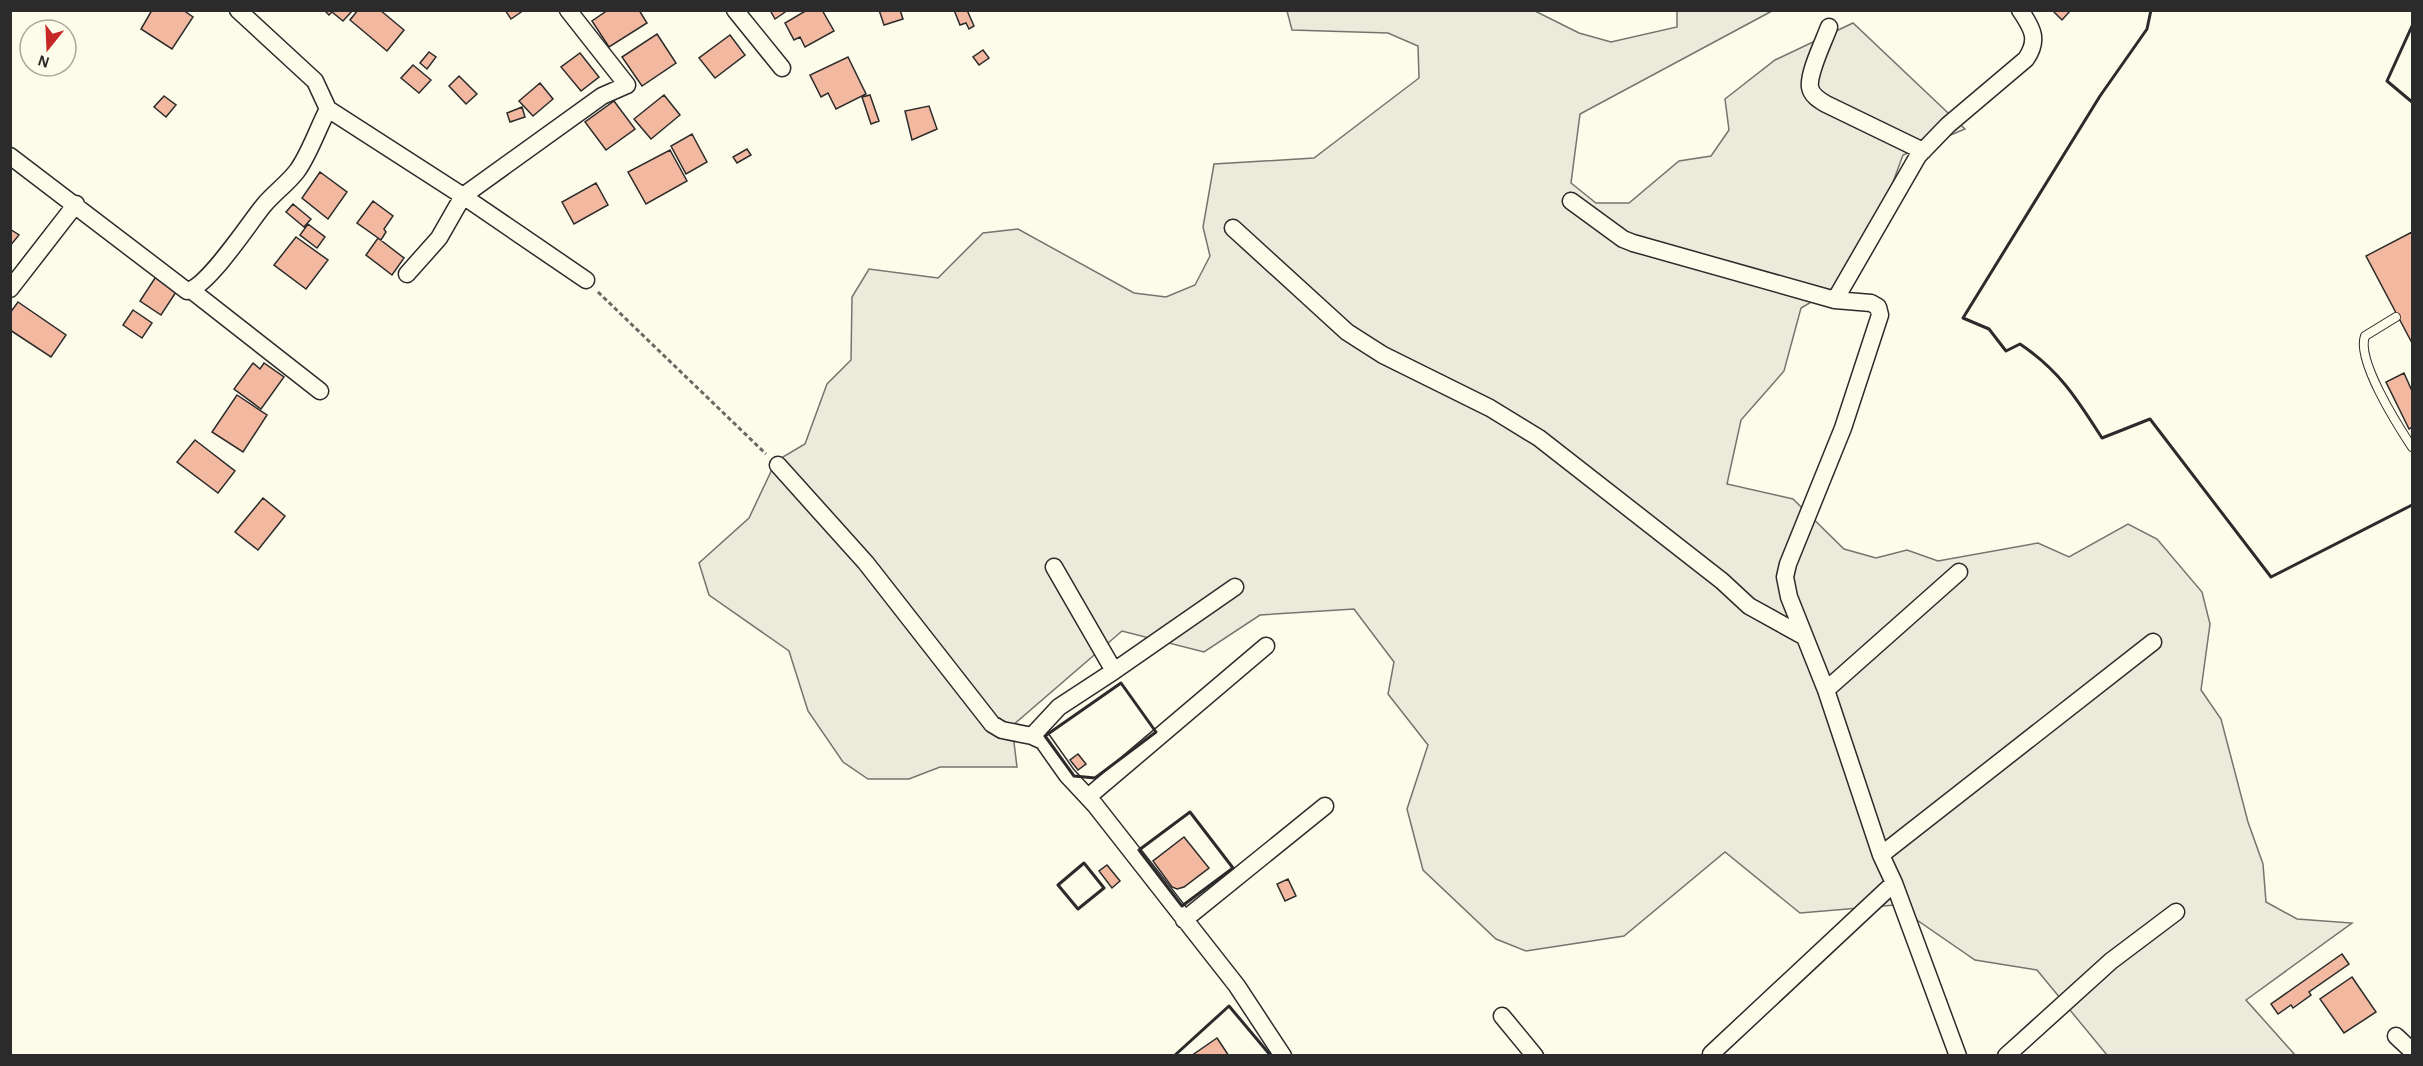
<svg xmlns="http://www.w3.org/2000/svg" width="2423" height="1066" viewBox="0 0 2423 1066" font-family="'Alegreya Sans',sans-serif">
	<rect width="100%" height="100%" fill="#fdfbea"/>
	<path fill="#ecebdb" stroke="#74746e" stroke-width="1.5" d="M1287,11H1535L1579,33L1611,42L1677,27V11H1772L1580,114L1571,183L1596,203H1629L1679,161L1711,156L1729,130L1725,99L1775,60L1853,23L1965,129L1903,155L1859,274L1801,308L1784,371L1741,420L1727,484L1793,499L1844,549L1876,558L1907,550L1938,561L2038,543L2069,557L2128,524L2157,539L2202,592L2210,624L2201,690L2221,719L2248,822L2263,864L2266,902L2297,919L2352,923L2246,1000L2296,1056L2107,1055L2037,970L1975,960L1895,905L1800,913L1725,852L1624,936L1526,951L1496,939L1423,870L1407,809L1428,745L1388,694L1394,662L1354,609L1260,615L1204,652L1122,631L1012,726L1017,767H940L909,779H868L843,762L808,711L789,651L709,595L699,563L749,518L776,461L805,444L827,384L851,360L852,297L869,269L938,278L983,233L1018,229L1134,293L1166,297L1195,285L1210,256L1203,227L1214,164L1314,158L1419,78L1418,46L1388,33L1292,30Z"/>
	<path fill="#f2b8a0" stroke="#2b2b2b" stroke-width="1.5" d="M152,10H183L193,17L172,49L141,29Z
		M324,10H353L343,21L332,12L329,15Z
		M358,10H380L404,30L387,51L350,20Z
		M505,10H524L511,19Z
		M608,10H639L647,23L609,47L592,21Z
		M770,10H788L775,19Z
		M807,10H822L834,31L805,47L800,37L794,40L785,23Z
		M879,10H900L903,19L884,25Z
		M954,10H967L974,26L969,29L966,23L960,25Z
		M2056,10H2071L2062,20L2054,12Z
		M657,34L676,63L642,86L622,57Z
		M730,35L745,55L715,78L699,58Z
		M983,50L989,58L979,65L973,57Z
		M429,52L436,57L427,69L420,63Z
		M580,53L599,77L581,91L561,67Z
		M848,57L866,94L836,109L828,93L821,97L810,75Z
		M413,65L431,80L419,93L401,78Z
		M459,76L477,94L466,104L449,86Z
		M540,83L553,99L533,116L519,101Z
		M664,95L680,115L651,139L634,119Z
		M870,95L879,121L871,124L862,97Z
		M164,96L176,105L166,117L154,107Z
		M614,101L635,129L606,150L585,122Z
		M929,106L937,129L912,140L905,111Z
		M522,107L525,117L510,122L507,113Z
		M692,134L707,162L686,174L671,146Z
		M747,149L751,155L737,163L733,157Z
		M670,150L687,181L646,204L628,172Z
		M320,172L347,192L328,219L302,198Z
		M596,183L608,205L574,224L562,202Z
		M373,201L393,216L384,229L386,232L381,240L357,223Z
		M293,204L311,219L304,227L286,212Z
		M308,224L325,237L317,248L300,235Z
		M10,229L19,235L10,246Z
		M2412,232V343L2366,256Z
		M296,237L328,260L306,289L274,265Z
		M378,238L404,258L392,275L366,255Z
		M157,275L178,289L161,315L140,301Z
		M18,302L66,335L51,357L10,330V313Z
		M133,310L152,323L142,338L123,325Z
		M253,363L260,369L264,363L284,377L261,409L234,389Z
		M2404,373L2412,391V427L2409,429L2386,382Z
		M237,395L267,415L243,452L212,432Z
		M195,440L235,471L218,493L177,462Z
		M263,498L285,516L258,550L235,532Z
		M1078,754L1086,764L1078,770L1070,760Z
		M1184,837L1209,868L1184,887L1177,889L1172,887L1153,861Z
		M1107,865L1120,881L1112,888L1099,871Z
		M1288,879L1296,896L1285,901L1277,884Z
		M2342,954L2349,964L2309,992L2311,995L2293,1008L2291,1005L2278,1014L2271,1004Z
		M2352,977L2376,1012L2344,1033L2320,999Z
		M1217,1038L1229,1056H1191Z"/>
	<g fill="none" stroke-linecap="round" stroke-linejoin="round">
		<defs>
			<path id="lane" d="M2396,317L2365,336C2356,360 2398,426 2412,447"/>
			<path id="street" d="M238,10L315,81L328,109L463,196L439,238L407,274
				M568,10L627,85L602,96L463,196L586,280
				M735,10L782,68
				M1829,27C1824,41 1808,73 1810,87C1811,95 1819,100 1826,104L1923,151
				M10,156L187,291C208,287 249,223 264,205C274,193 287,184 297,171C309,155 318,128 328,109
				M1571,201L1623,239L1633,243L1835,300
				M1233,228L1347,332L1383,355L1490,408L1539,438L1722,581L1749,606L1805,637
				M10,289L76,204
				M191,290L320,391
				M778,465L866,563L992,724L1002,730L1032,736L1043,741L1067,775L1095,805L1237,986L1283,1056
				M1114,671L1235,587
				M1826,690L1959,572
				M1032,736L1059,707L1114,671L1054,567
				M1088,797L1266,646
				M1881,855L2153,642
				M1184,920L1325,806
				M1502,1016L1535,1056
				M2396,1036L2412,1051
				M1711,1054L1894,883
				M1958,1056L1894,883L1881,855L1826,690L1789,597L1785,577L1788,564L1843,428L1880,315L1878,307L1871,303L1835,300L1918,156L1948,125L2026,59C2039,40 2033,29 2020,10
				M2006,1056L2111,961L2176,912"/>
		</defs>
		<use href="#lane" stroke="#2b2b2b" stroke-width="10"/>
		<use href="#street" stroke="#2b2b2b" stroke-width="19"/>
		<path stroke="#6a6964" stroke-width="3" stroke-dasharray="4.5 3" stroke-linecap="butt" d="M598,292L766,454"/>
		<use href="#lane" stroke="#fdfbea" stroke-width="8"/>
		<use href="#street" stroke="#fdfbea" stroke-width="16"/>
		<path stroke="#2b2b2b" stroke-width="3" d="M2151,10L2147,29L2100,96L1963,318L1989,329L2006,351L2020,344C2060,371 2077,399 2102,438L2150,419L2271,577L2412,505
			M2412,26L2387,81L2412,102
			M1121,683L1156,732L1095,778L1074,776L1045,736Z
			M1190,812L1233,868L1182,906L1139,850Z
			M1084,863L1104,888L1078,909L1058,885Z
			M1174,1056L1229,1006L1271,1056"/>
	</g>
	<rect width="2423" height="1066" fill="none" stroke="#2b2b2b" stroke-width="24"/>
	<g transform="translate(48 48) rotate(198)"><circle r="28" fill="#fdfbea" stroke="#a9a89e" stroke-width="1.5"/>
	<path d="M0-4.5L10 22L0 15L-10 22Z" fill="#c62828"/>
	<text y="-9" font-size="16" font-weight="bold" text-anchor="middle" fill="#2b2b2b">N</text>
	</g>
</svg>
